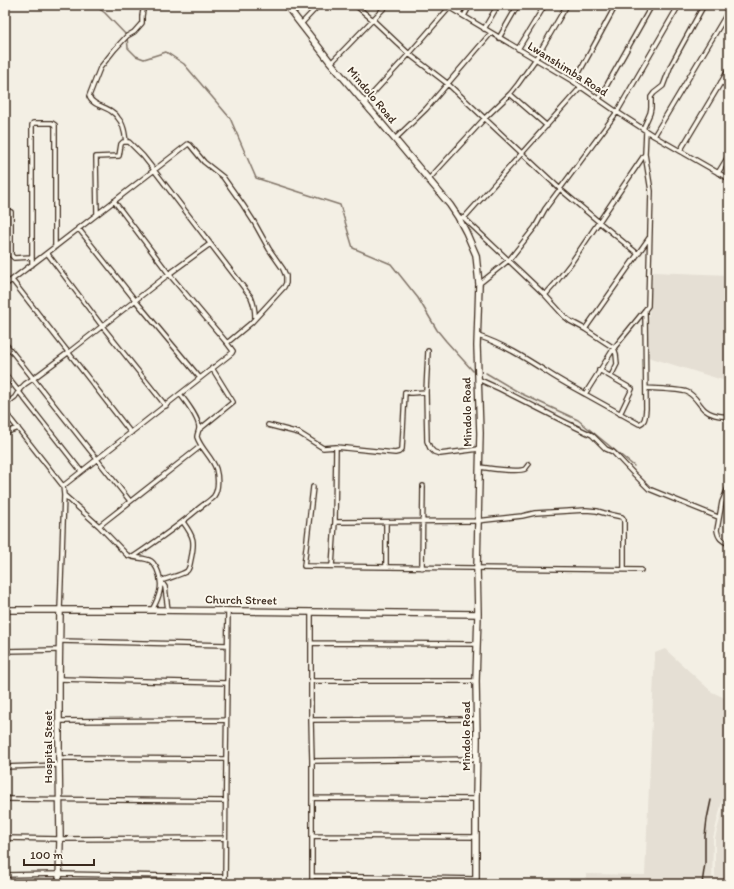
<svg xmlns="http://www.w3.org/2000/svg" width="734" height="889" viewBox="0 0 734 889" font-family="Itim,sans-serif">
	<rect width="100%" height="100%" fill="#f3efe4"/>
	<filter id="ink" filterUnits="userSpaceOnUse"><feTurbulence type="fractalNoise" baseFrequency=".025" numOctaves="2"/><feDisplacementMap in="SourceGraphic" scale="8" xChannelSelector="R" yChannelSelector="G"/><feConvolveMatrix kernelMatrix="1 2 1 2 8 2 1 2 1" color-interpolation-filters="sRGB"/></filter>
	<g filter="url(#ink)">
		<path fill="#e5dfd4" d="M653,272L729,275V382L645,356Z
			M665,649L712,692L729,700V773L713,838L712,884H586V874L645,875L655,653Z
			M729,786V884H715V838Z"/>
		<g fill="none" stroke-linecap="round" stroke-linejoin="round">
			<path stroke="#817468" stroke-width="1.5" d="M94,5L105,13L127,36L128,48L136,56L144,59L166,52L184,64L230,118L256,178L340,205L353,248L391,264L418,298L437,330L446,341L473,371
				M486,373L520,393L578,420L634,466"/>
			<defs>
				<path id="street" d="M355,5L373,20L409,54L448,84L560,189L599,222L638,254
					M445,5L574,82L617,112L654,136L729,179
					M459,13L463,5
					M464,16L470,5
					M301,24L319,5
					M484,29L498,5
					M499,38L518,5
					M518,49L545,5
					M331,63L387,5
					M574,82L616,5
					M721,82L729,87
					M510,94L547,126
					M599,99L652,5
					M364,103L409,54L449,8
					M643,129L650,113L651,108V97L654,93L663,86L671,65L704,5
					M654,136L728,12
					M395,139L426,109L491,33
					M126,142C125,134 124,124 118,118C117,116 114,113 111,111C104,106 92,105 89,96L100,68L115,49L127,36L134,32L142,23V16L144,5
					M680,151L729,69
					M718,173L729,155
					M428,180L484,119L510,94L518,84L535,60L567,5
					M114,201L169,274L227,343
					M5,211H9L11,212V255L14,258L32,257
					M97,214L96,157L119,156L121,144L123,142H129L143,156L154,170L251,297C254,304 255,309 255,317
					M458,217L464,218L545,295L565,317L570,321L585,329L614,348L616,354L617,364L611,376
					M464,218L581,87
					M78,228L135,300L200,378
					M47,253L102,326L166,406
					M32,265V125L33,123H52L55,125V247
					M12,280L131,433
					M479,284L509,260L535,227L545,209L617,112L679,5
					M5,285L47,253L188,144L190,145L204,162L223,177L243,205L254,222L269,249L283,269L286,276V283L284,287L251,323L227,343L233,351L232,353L63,486
					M545,295L554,285L571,263L645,154
					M585,329L649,238
					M478,336C503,344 525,358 547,372C559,380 572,387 585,394L614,348L645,310L648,306L651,191L645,154L646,131
					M5,343L130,501
					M428,351L426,392L427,441L430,448L434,452L440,454L479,449
					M599,370L632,389L620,414
					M5,374L81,471
					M478,379L500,389L567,423L592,435L606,449L613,452L633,473L649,489L718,517
					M646,388C656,389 678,389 687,392C695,395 699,405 705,410C712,416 721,416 729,417
					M585,394L639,424C646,422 645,416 646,409L645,311
					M5,405L15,397L20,389L25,384L34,378L69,352L169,274L210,244
					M5,412L63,486L64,495L60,610
					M268,425L299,433L323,448L336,447L335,522
					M200,429L233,402L212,368
					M5,433L18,428
					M336,447L395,453L399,452L402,449L405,392L411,393L426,392
					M479,467C488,468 518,473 525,469C526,468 528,465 529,464
					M729,486L722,502L717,530C718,538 722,541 729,544
					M313,487L304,566H306L641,570
					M64,495L99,526L127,555C135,559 144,557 151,561C154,563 155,566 157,569C164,584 160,596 152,610
					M386,522V567
					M99,526L201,446
					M133,557C155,542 177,527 197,510C202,505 210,501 214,496C219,489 218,476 216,469C212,457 201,449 197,437C197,434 199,431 199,428C199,418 186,402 180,394
					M332,566L335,522L477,521L522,516L535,513L586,510L597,511L604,513L622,517L624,520V570
					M422,568L423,486
					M161,581C167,578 182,575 187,571C190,568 190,563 191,559C195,541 194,537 183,522
					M161,581L165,587L168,610
					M311,612V720L312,761V884
					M60,641L227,645
					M311,643L477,644
					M5,651L60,650
					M59,679L227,683
					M311,681H476
					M311,720L477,719
					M59,721L226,720
					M59,758L226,759
					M312,761L477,759
					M5,767L59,765
					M312,798L476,799
					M5,799L226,801
					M312,836L476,837
					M5,838L60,839L225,838
					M5,875L59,874L225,877
					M312,876L476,879
					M225,884L226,759L228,611"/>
				<path id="secondary" d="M286,5L331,63L450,205L458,217L466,232L476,255L479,284L477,346L480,433L477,568L478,614L476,681L477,740L476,799V884
					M5,610H152L478,614
					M59,884L60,839L59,758V679L60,610"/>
			</defs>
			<use href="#street" stroke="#3b2a1e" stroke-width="6"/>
			<use href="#secondary" stroke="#3b2a1e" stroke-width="8"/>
			<use href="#street" stroke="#fbf7ec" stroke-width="3.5"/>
			<use href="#secondary" stroke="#fbf7ec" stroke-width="5.5"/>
			<path stroke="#3b2a1e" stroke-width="1.5" d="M702,884L705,863V836L707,819L711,800"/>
		</g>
	</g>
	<g text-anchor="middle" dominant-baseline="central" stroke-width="4" stroke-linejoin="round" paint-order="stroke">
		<g font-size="12" fill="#3b2a1e" stroke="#fbf7ec">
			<text transform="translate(568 69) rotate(32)">Lwanshimba Road</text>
			<text transform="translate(372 95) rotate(50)">Mindolo Road</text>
			<text transform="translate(467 412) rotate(-91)">Mindolo Road</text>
			<text transform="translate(241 600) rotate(1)">Church Street</text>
			<text transform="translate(466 736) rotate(-90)">Mindolo Road</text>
			<text transform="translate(48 747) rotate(-90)">Hospital Steet</text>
		</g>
	</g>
	<rect width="734" height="889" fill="none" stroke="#fbf7ec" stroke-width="20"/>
	<rect x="10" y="10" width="714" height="869" fill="none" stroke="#3b2a1e" stroke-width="1.5" filter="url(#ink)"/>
	<path d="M24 859v6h70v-6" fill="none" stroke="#3b2a1e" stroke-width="2"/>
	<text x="30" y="859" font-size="12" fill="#3b2a1e" stroke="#fbf7ec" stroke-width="3" paint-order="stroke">100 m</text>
</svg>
